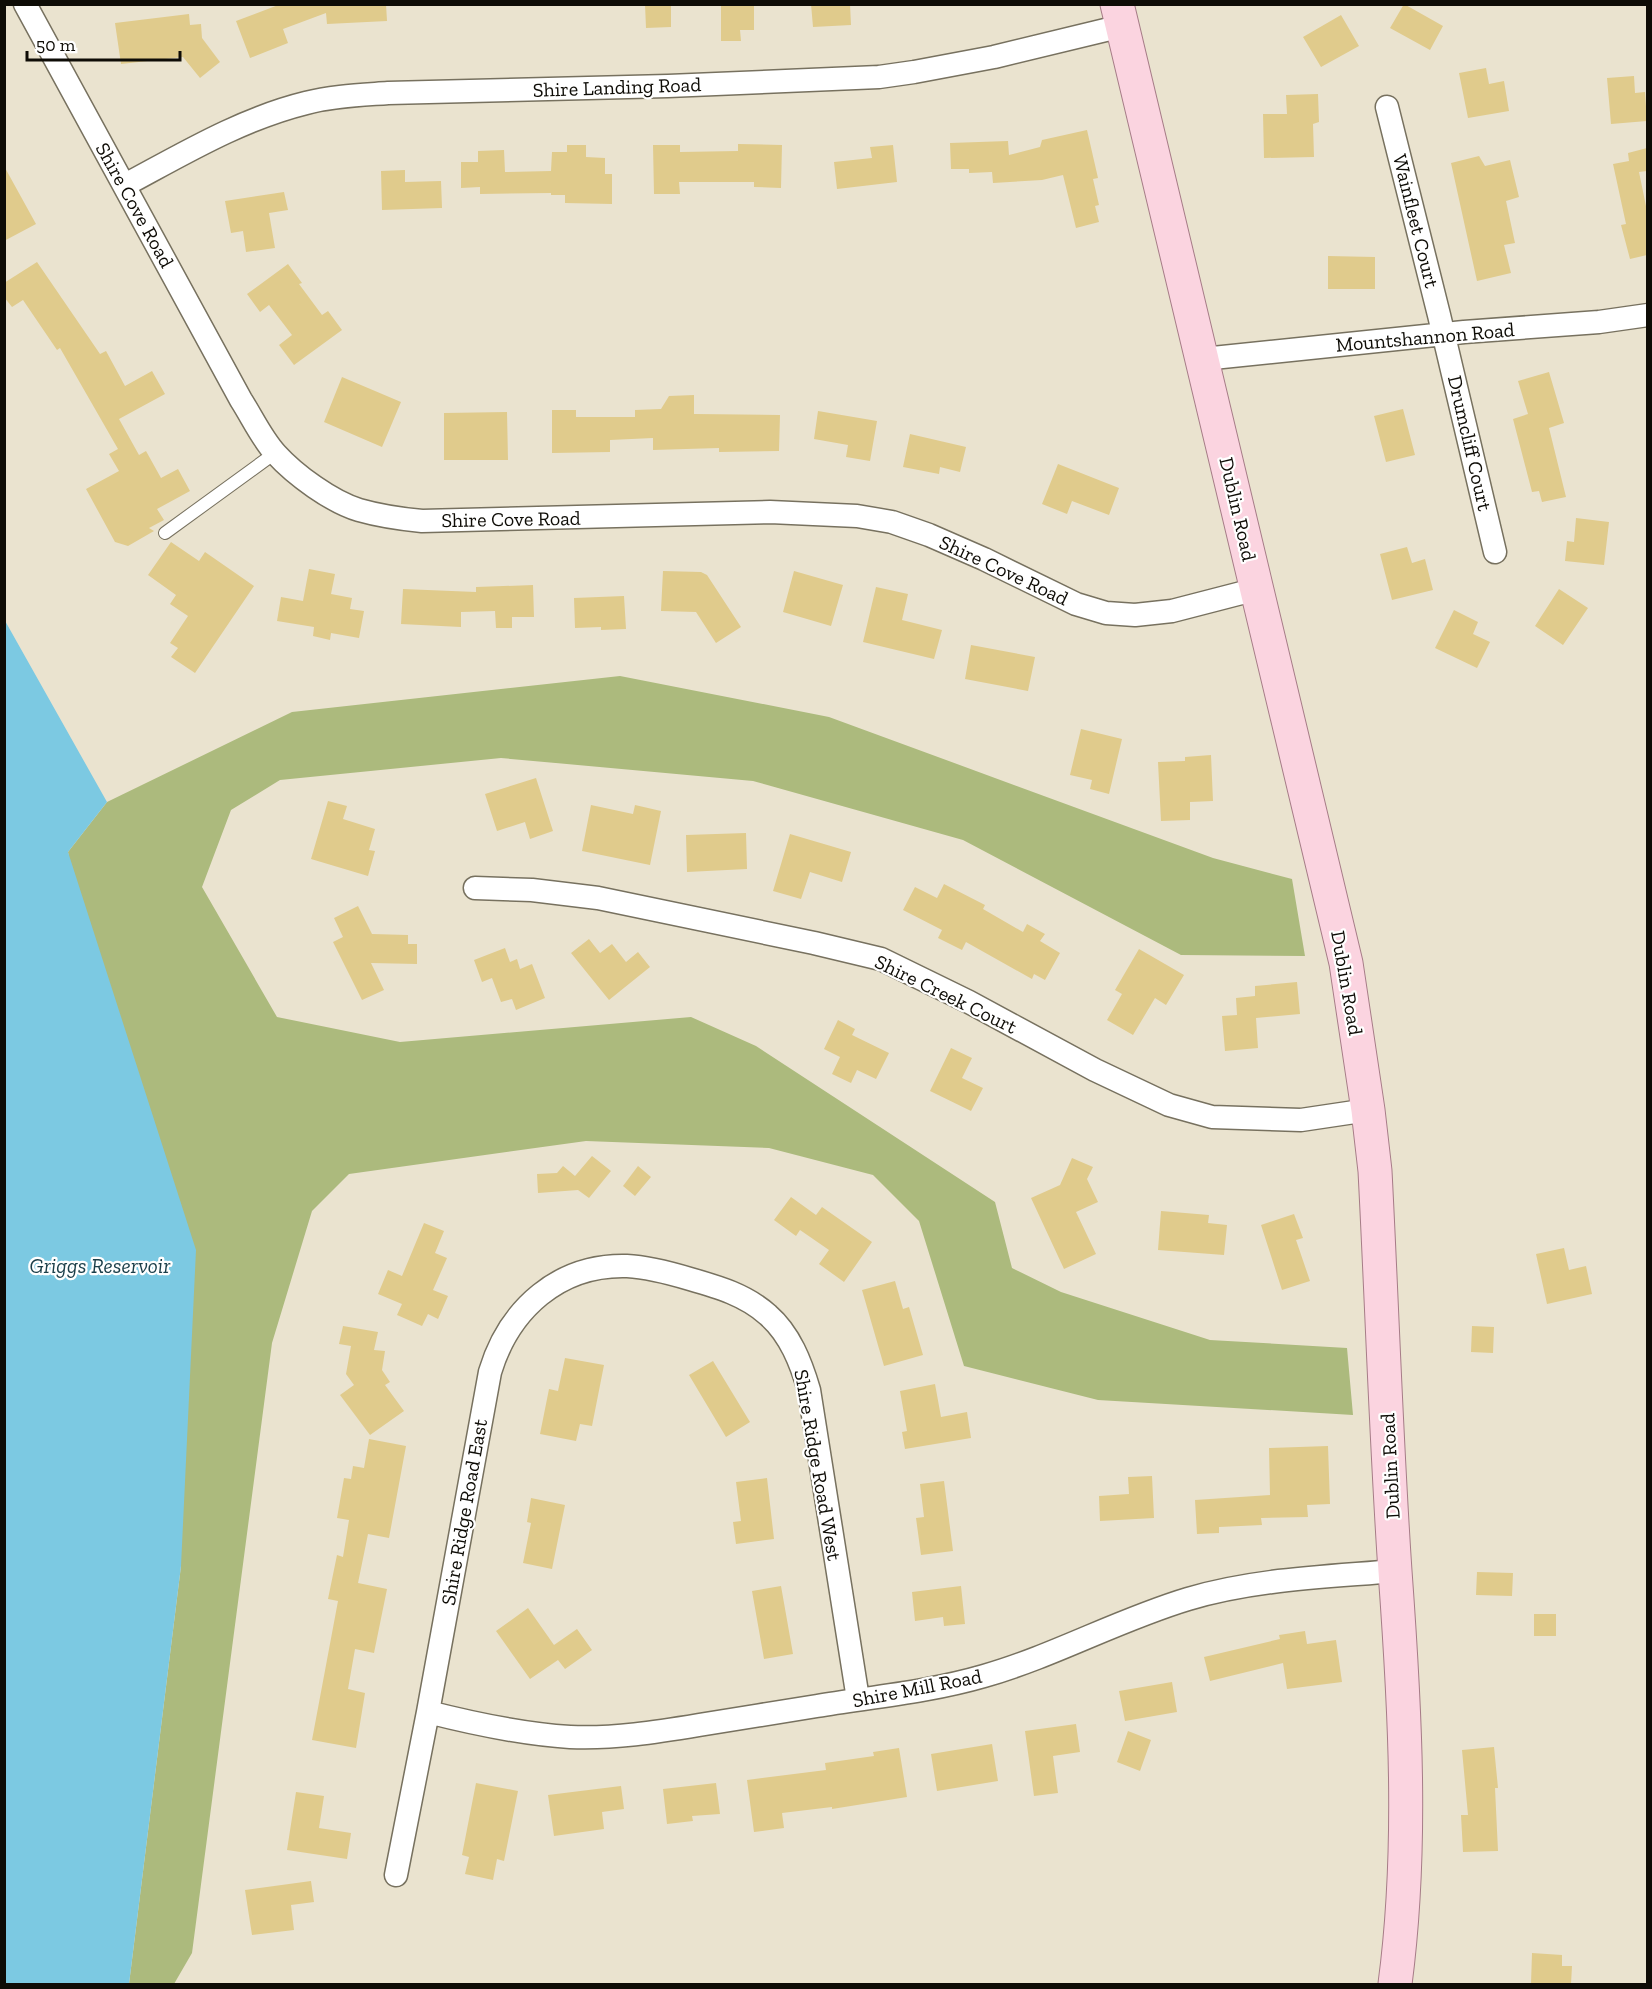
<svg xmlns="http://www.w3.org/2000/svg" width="1652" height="1989" viewBox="0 0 1652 1989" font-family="'Zilla Slab',serif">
	<rect width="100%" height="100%" fill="#eae3cf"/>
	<path fill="#acba7d" d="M620,676L829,717L1213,858L1292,879L1305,956L1181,955L963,840L753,781L501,758L280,780L231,810L202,887L277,1017L400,1042L691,1017L756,1046L995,1202L1012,1268L1061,1292L1210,1340L1347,1348L1353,1415L1098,1400L964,1366L919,1221L873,1175L769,1148L586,1141L349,1174L312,1211L272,1343L192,1953L174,1984H129L181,1566L68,852L107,802L292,712Z"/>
	<path fill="#7cc9e2" d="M4,619L107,802L68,852L196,1250L181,1566L129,1984H5Z"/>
	<path fill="#e0cb8c" d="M281,4H386L387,21L327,24L326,13L283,29L288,43L250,58L236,21Z
		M645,4H671V27L646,28Z
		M721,4H754V30H740L741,41H721Z
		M811,4H850L851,25L813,27Z
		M1404,4L1443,26L1430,50L1390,28Z
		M189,14L190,25L201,24L202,38L220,62L200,78L183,57L121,64L115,23Z
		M1341,15L1359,46L1321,67L1303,37Z
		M1486,68L1489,84L1504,81L1509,111L1468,118L1459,73Z
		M1634,76L1635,93L1645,92L1647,121L1611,124L1607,78Z
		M1318,94L1319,122L1313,124L1314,157L1264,158L1263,114H1287L1286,95Z
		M1087,130L1098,178L1093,179L1099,205L1095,206L1099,222L1076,228L1063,175L1042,180L993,183L992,172L969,173V169H951L950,143L1008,141L1009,155L1040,147L1042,140Z
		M738,144L782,145L781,188L754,187V182H679L680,194H654L653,145H680V152L738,151Z
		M567,145H586V157L605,158V174H612V204L565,203V195H551V193L480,194V187L461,188V162H478V151L504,150L505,172L551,171L552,152H567Z
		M893,145L897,182L837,189L834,162L872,158L870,147Z
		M1647,148V171L1639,172L1647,211V255L1630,259L1621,225L1626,224L1613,164L1629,161L1628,153Z
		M1479,156L1485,166L1510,160L1519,197L1506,201L1515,243L1504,245L1511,273L1477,281L1451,163Z
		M4,166L36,224L4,241Z
		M405,170V182L441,181L442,208L382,210L381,171Z
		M284,192L288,210L269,213L275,248L246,252L243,231L231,233L225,201Z
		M1328,256L1375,257V289H1328Z
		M37,262L100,354L106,351L125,386L152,371L165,394L119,419L139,455L146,451L161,478L178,469L190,491L157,509L164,520L149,528L154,531L128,546L115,542L86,489L119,471L109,454L118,449L60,348L57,350L23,300L12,307L4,297V283Z
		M288,264L302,283L299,284L322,315L328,311L342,330L294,365L279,345L292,335L269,305L260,312L247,294Z
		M1549,372L1564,423L1549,428L1566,497L1542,502L1539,491L1532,492L1513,419L1528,414L1518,381Z
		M342,377L401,402L382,447L324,422Z
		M694,395V414L780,415L779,451L719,452V448L653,450V438L610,440V452L552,453V410H576V417H635V410L661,409L669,396Z
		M1403,409L1415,455L1386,462L1374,416Z
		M818,411L877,421L870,461L846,457L848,445L814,439Z
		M507,412L508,460H444V413Z
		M910,434L966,447L960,472L940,467L939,474L903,467Z
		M1058,464L1119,488L1109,515L1072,501L1067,514L1042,504Z
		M1576,518L1609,522L1604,565L1565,561L1567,541L1574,542Z
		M171,542L199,561L205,552L254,586L195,673L171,657L178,648L170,643L188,616L170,604L176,595L148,575Z
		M1407,547L1412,563L1425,559L1433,590L1392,600L1380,554Z
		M309,569L335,574L331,594L352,598L350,609L364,611L359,638L331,633L330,640L313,636L314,627L277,621L281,597L303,601Z
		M663,571L701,572L707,575L741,627L716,643L696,612L661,611Z
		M794,571L843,585L831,626L783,612Z
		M533,585L534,617H512V628H496L495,611L461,612V627L401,624L403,589L476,592V587Z
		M876,587L908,594L902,620L942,630L934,659L863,642Z
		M1559,589L1588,608L1563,645L1535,626Z
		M624,596L626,629L601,630V627L575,628L574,598Z
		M1454,610L1478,622L1473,634L1490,642L1477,668L1435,648Z
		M971,645L1035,657L1028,691L965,679Z
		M1081,729L1122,739L1109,794L1090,789L1092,780L1070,775Z
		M1211,755L1213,801L1190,802V820L1161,821L1158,762L1185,761V757Z
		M536,778L553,831L530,839L525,822L497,831L485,794Z
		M328,801L347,806L343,819L375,829L369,850L375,851L368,876L311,859Z
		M591,805L633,814L635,805L661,811L650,865L582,851Z
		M746,833L747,869L687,872L686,835Z
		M790,834L851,852L842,882L810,872L801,899L773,891Z
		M944,884L985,905L983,909L1023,932L1027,924L1045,934L1040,941L1060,953L1045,980L1034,974L1032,979L966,942L962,950L938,938L942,930L903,910L915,887L937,898Z
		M358,906L372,934L408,935V944H417V964L371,963L384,990L362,1000L333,942L343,937L334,918Z
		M589,939L600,953L612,944L626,962L638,952L650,967L609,1000L571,953Z
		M505,948L510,962L517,959L520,969L532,964L545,998L516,1010L512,999L501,1002L492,978L482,982L474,960Z
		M1139,949L1184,975L1166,1005L1155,998L1133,1035L1107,1020L1122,994L1115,990Z
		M1297,982L1300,1014L1256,1018L1258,1048L1225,1051L1222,1016L1237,1015L1236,998L1255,996V986Z
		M838,1020L855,1029L852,1035L889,1053L876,1079L857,1070L851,1083L832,1074L840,1057L824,1049Z
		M951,1048L972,1058L962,1078L983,1088L971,1111L930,1091Z
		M592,1156L611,1171L589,1198L578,1190L538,1193L537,1174L557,1173L563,1166L575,1176Z
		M1072,1158L1093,1167L1087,1179L1098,1202L1076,1212L1096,1254L1064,1269L1031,1198L1060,1185Z
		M638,1166L651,1177L635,1196L623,1186Z
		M791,1197L816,1215L822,1207L872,1242L844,1282L819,1264L829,1250L800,1230L796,1236L774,1220Z
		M1161,1211L1209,1215L1208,1223L1227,1225L1224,1255L1158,1250Z
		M1294,1214L1303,1238L1296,1240L1310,1281L1282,1290L1261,1225Z
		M424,1223L444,1231L435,1253L447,1258L433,1290L448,1296L438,1319L428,1314L422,1326L397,1315L402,1304L378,1294L388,1270L402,1276Z
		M1564,1248L1569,1270L1586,1266L1592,1294L1547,1304L1536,1254Z
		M895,1281L903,1309L909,1307L923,1355L884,1366L862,1290Z
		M343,1326L378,1332L374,1350L385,1351L382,1370L390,1382L385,1385L404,1411L370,1435L340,1395L354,1385L346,1374L351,1346L339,1344Z
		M1472,1326L1494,1327L1493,1353L1471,1352Z
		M565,1358L604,1365L592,1426L580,1424L576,1441L540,1434L549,1389L558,1391Z
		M713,1361L750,1422L726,1437L689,1375Z
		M935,1384L941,1417L967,1412L971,1438L905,1449L902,1432L907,1431L900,1391Z
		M369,1439L406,1446L389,1538L368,1534L358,1583L387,1589L374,1653L355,1649L348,1689L365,1693L356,1748L312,1740L338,1601L328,1599L337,1555L343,1557L349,1520L337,1518L344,1478L351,1479L353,1466L364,1468Z
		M1328,1446L1330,1504L1307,1505L1308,1517L1261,1518L1262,1525L1219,1527V1533L1197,1534L1195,1500L1270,1495L1269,1448Z
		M1152,1476L1154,1518L1100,1521L1099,1496L1129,1494L1128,1477Z
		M767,1478L774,1539L736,1544L733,1522L741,1521L736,1482Z
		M944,1481L953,1551L921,1555L916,1518L924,1517L920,1484Z
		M531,1498L565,1505L552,1569L523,1563L531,1523L527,1522Z
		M1477,1572L1513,1573L1512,1596L1476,1595Z
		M781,1586L793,1654L764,1659L752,1591Z
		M961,1586L965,1624L944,1626L943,1617L915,1621L912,1592Z
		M528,1608L554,1645L577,1629L592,1650L565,1669L558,1660L530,1679L496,1631Z
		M1534,1614H1556V1636H1534Z
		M1305,1631L1307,1644L1336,1640L1342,1682L1287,1689L1283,1663L1210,1681L1204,1657L1280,1639L1279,1635Z
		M1172,1682L1177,1712L1125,1721L1119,1691Z
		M1076,1724L1080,1752L1053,1756L1058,1793L1034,1796L1025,1731Z
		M1128,1731L1151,1740L1140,1771L1117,1762Z
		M992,1744L998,1781L937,1791L931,1754Z
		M1494,1747L1498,1788H1495L1498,1851L1463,1852L1461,1815H1468L1462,1750Z
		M899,1748L907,1797L832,1809V1807L782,1813L784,1828L754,1832L747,1780L826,1770L825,1763L874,1756L873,1752Z
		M476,1783L518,1791L504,1861L497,1859L493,1880L465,1874L469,1857L462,1855Z
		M716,1783L720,1814L692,1816L693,1821L667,1824L663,1789Z
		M621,1786L624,1809L602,1812L604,1829L554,1836L548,1795Z
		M296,1792L324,1796L319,1828L351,1833L347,1859L287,1850Z
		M311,1881L314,1902L291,1905L294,1930L252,1935L245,1890Z
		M1532,1953L1562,1955V1966H1572L1571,1984H1531Z"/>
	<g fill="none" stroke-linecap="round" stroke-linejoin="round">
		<defs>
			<path id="service" d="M165,533L275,453"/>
			<path id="minor" d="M25,4L241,400C252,417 262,439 276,454C295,475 332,502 359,510C380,516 401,519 422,521L770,512L857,516L892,522L929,535L984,559L1076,604L1106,613L1135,615L1172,611L1257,589
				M1387,107L1439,315L1495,552
				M125,185C183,154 241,119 306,103C332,96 361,95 388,93L668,86L879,77L914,72L994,57L1122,26
				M1203,359L1464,332L1599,322L1648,315
				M475,888L532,890L598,898L814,943L881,959L969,1002L1095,1070L1169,1105L1212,1117L1301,1120L1368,1110
				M428,1712C475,1724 522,1734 570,1737C613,1739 657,1732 699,1725C738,1719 778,1712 817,1706C872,1697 929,1692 984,1676C1054,1656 1118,1620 1188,1599C1255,1579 1326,1577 1395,1571
				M396,1875L428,1712L490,1372C509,1309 559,1264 627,1266C648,1267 670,1273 690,1279C718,1287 746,1295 768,1315C790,1334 801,1363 809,1390L858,1699"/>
			<path id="primary" d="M1117,4L1346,963L1368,1110L1375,1171C1382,1305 1386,1438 1395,1571C1405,1708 1413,1848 1395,1984"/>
		</defs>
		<use href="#service" stroke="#77715f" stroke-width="14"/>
		<use href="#minor" stroke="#77715f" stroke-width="25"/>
		<use href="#primary" stroke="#a67c87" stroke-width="35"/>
		<use href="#service" stroke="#fff" stroke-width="12"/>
		<use href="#minor" stroke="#fff" stroke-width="22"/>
		<use href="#primary" stroke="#fbd4e0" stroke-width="33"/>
	</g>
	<g text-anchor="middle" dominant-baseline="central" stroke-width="4.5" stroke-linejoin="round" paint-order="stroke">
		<g font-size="20" fill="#0e0c06" stroke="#fff">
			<text transform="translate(617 87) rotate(-2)">Shire Landing Road</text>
			<text transform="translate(135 205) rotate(61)">Shire Cove Road</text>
			<text transform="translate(1416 221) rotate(76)">Wainfleet Court</text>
			<text transform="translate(1425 337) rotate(-5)">Mountshannon Road</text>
			<text transform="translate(1470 443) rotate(77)">Drumcliff Court</text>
			<text transform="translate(1238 509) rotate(77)">Dublin Road</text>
			<text transform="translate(511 519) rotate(-1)">Shire Cove Road</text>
			<text transform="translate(1004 570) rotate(25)">Shire Cove Road</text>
			<text transform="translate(1347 983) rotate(80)">Dublin Road</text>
			<text transform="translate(946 994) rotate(26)">Shire Creek Court</text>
			<text transform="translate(818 1465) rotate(80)">Shire Ridge Road West</text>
			<text transform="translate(1390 1466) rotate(-93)">Dublin Road</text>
			<text transform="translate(464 1512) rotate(-80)">Shire Ridge Road East</text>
			<text transform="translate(917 1688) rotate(-11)">Shire Mill Road</text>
		</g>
		<g font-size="21" font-style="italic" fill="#1a3e49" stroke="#fff">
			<text x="100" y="1265">Griggs Reservoir</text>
		</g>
	</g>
	<rect width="1652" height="1989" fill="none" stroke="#0e0c06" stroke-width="12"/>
	<path d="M27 51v9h153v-9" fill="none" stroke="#0e0c06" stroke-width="3"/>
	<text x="36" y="51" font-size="18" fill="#0e0c06" stroke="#ffffff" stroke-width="4.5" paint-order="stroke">50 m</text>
</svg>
